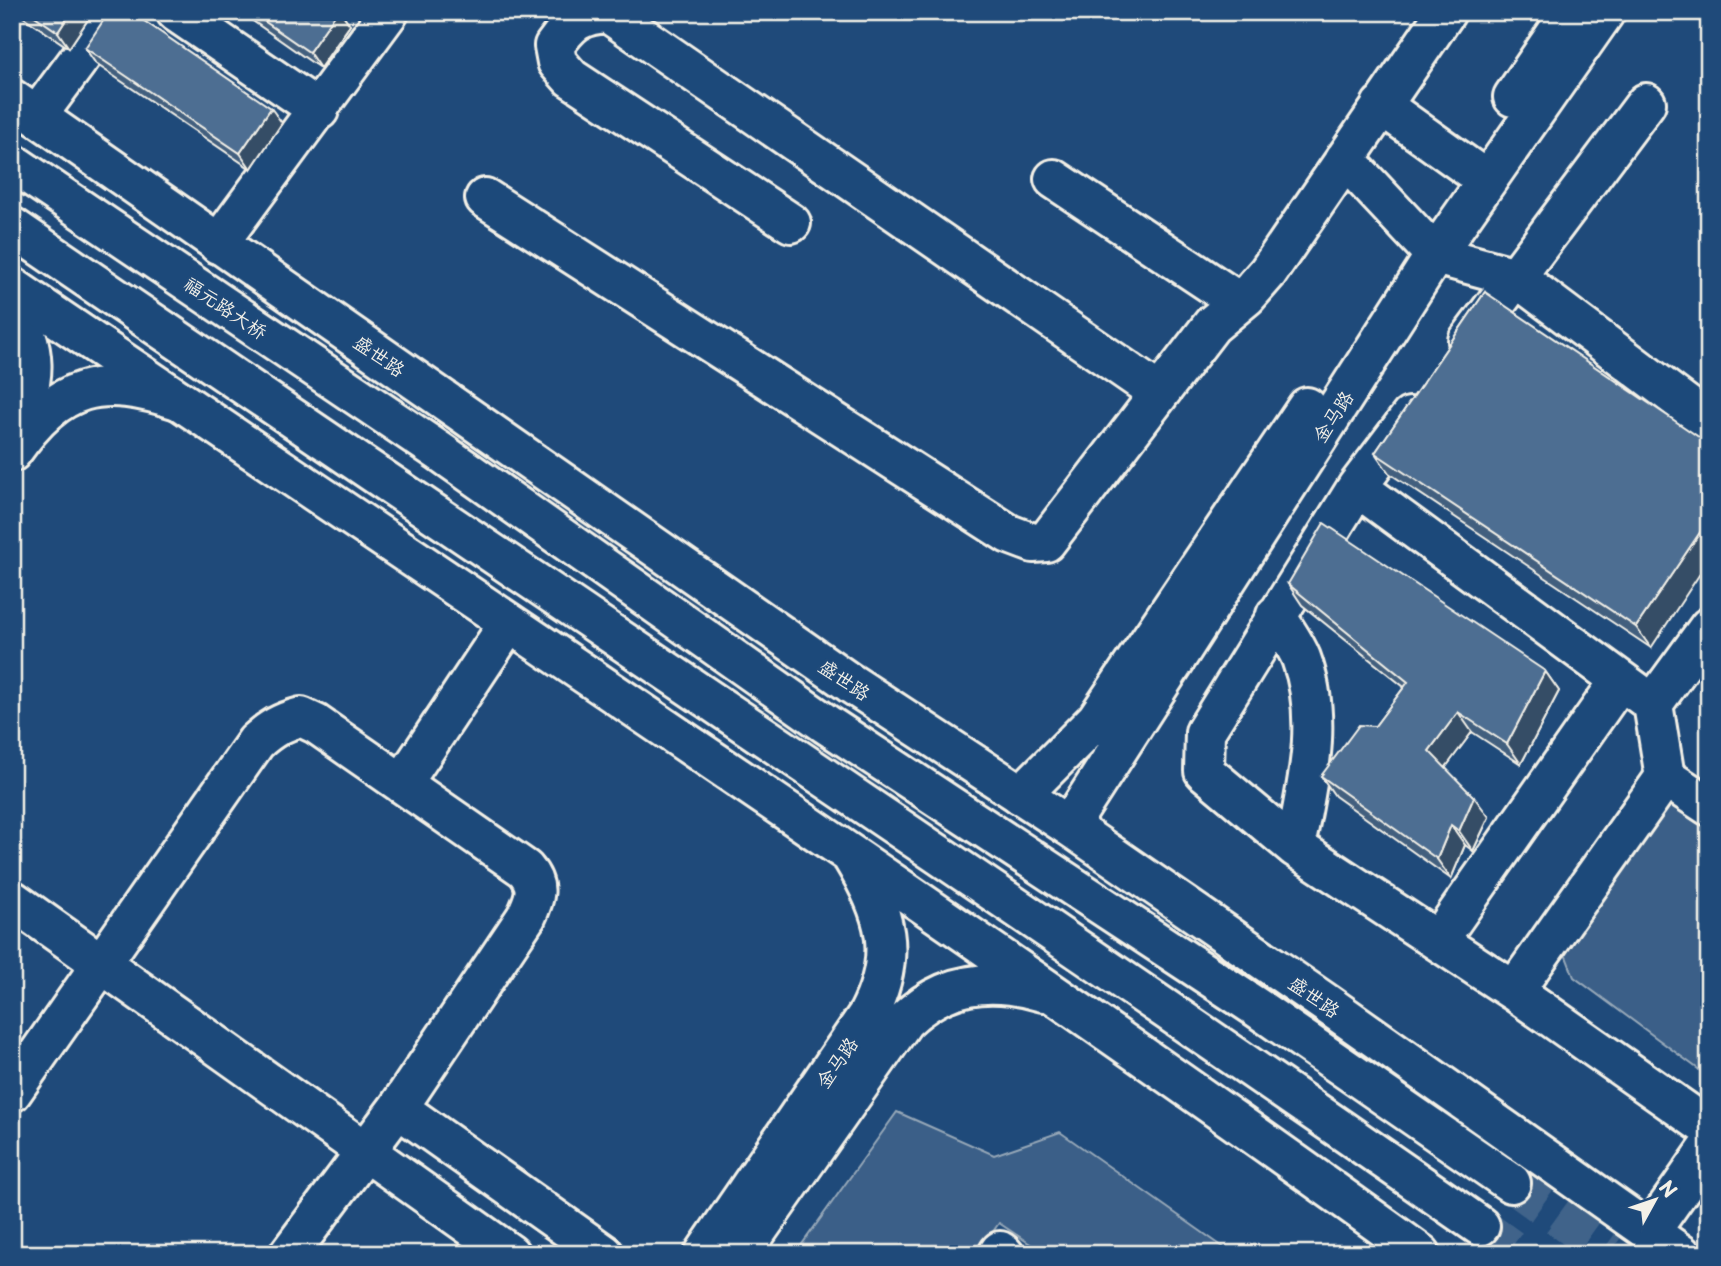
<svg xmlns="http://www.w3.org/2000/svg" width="1721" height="1266" viewBox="0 0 1721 1266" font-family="'Playpen Sans','LXGW WenKai TC',sans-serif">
	<rect width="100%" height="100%" fill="#1f4a7a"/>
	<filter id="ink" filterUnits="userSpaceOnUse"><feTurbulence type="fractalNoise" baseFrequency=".0143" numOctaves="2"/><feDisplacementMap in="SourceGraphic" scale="14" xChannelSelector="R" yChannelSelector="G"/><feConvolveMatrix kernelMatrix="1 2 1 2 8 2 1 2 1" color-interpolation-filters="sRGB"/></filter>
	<g filter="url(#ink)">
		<path fill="#3a5f88" stroke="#97a8b8" stroke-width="2" d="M1671,804L1709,829V1077L1574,977L1562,946Z
			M897,1112L994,1155L1060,1132L1233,1254H1045L999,1223L977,1254H795Z"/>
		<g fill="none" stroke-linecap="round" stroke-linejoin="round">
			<path stroke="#3f638a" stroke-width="38" stroke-dasharray="38 19" stroke-linecap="butt" d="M1511,1183L1609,1254
				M1480,1226L1519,1254"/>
			<defs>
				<path id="minor" d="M176,12L319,110
					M1513,97L1571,12
					M1381,105L1486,180
					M37,116L114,12
					M1345,159L1435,255L1516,277L1709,422
					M1054,179L1239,302
					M485,198L1009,534L1033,543L1046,542L1212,325L1247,296L1268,272L1446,12
					M791,223L571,78L557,62L554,46C571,22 579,15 608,13L1159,393
					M218,244L389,12
					M12,304C36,346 40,383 12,424
					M1468,341L1646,103
					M1410,417L1357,487L1205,732L1204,771L1295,847L1514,991L1709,1128
					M12,452C60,383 100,375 178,400
					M1357,487L1653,704L1709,627
					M1276,615C1284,629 1295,643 1301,658C1324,720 1307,785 1295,847
					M1665,777L1709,806
					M402,784L509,623
					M1021,795L1096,720L1307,407
					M1069,826L1435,255L1605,12
					M12,900L510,1254
					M1438,941L1619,682
					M1514,991L1665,777L1653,704
					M12,1092L256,742C270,729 282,722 301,717L316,724L525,869C540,886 535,898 526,917L398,1108L289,1254
					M398,1108L604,1254
					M1650,1232L1709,1148
					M998,1254L1000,1251L1004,1254"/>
				<path id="major" d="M12,99L850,683L1069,826L1327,1004L1681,1254
					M12,163L439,451L826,724L1256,1007L1511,1183
					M12,227C501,562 995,888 1480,1226
					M12,287C483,607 959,920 1421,1254
					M704,1254L868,1014C899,954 886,913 852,857
					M741,1254L904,1021C944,982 990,976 1043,992"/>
			</defs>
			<use href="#minor" stroke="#f4f1e8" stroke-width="44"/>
			<use href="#major" stroke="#f4f1e8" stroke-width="44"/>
			<use href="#minor" stroke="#1f4a7a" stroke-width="38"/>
			<use href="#major" stroke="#1f4a7a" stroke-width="38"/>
		</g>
		<path fill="#425f7e" stroke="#f4f1e8" stroke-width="2" d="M16,12H93L69,48Z
			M240,12H341L350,25L320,68Z
			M85,48L282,123L251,169L96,64Z
			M1485,292L1651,648L1389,473L1375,453Z
			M1288,584L1545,671L1559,691L1521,764L1472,732L1445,768L1489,817L1473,851L1465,845L1451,879L1335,796L1321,776L1375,726L1404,687L1302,605Z"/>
		<path fill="#364d66" stroke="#f4f1e8" stroke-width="2" d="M71,12H93L69,48L58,32Z
			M337,12H341L350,25L320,68L309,52Z
			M271,108L282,123L251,169L240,153Z
			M1709,519V560L1651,648L1636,627Z
			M1545,671L1559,691L1521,764L1507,744Z
			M1458,712L1472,732L1443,771L1429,751Z
			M1474,797L1489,817L1473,851L1459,831Z
			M1451,825L1465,845L1451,879L1437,859Z"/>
		<path fill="#4d6e92" stroke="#f4f1e8" stroke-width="2" d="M29,12H71L58,32Z
			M109,12H131L271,108L240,153L85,48Z
			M251,12H337L309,52Z
			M1485,292L1709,444V519L1636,627L1375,453Z
			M1324,523L1545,671L1507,744L1458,712L1429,751L1474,797L1459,831L1451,825L1437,859L1321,776L1359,725L1375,726L1408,682L1288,584Z
			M1709,649V657L1705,654Z"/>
	</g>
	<g text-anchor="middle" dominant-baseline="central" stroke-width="5" stroke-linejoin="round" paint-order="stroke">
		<g font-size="19" fill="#f4f1e8" stroke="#1f4a7a">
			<text transform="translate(226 307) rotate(34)">福元路大桥</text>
			<text transform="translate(380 355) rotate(35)">盛世路</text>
			<text transform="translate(1332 416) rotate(-57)">金马路</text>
			<text transform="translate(845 679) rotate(34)">盛世路</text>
			<text transform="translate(1315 996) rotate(35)">盛世路</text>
			<text transform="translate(836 1062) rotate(-55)">金马路</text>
		</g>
	</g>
	<rect width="1721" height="1266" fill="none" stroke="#1f4a7a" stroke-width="42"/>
	<rect x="21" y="21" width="1679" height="1224" fill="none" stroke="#f4f1e8" stroke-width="2.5" filter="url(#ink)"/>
	<g transform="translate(1655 1200) rotate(50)" stroke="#1f4a7a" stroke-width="5" paint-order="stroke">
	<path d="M0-5L12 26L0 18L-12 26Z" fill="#f4f1e8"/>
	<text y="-10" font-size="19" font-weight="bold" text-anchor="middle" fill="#f4f1e8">N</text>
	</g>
</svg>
